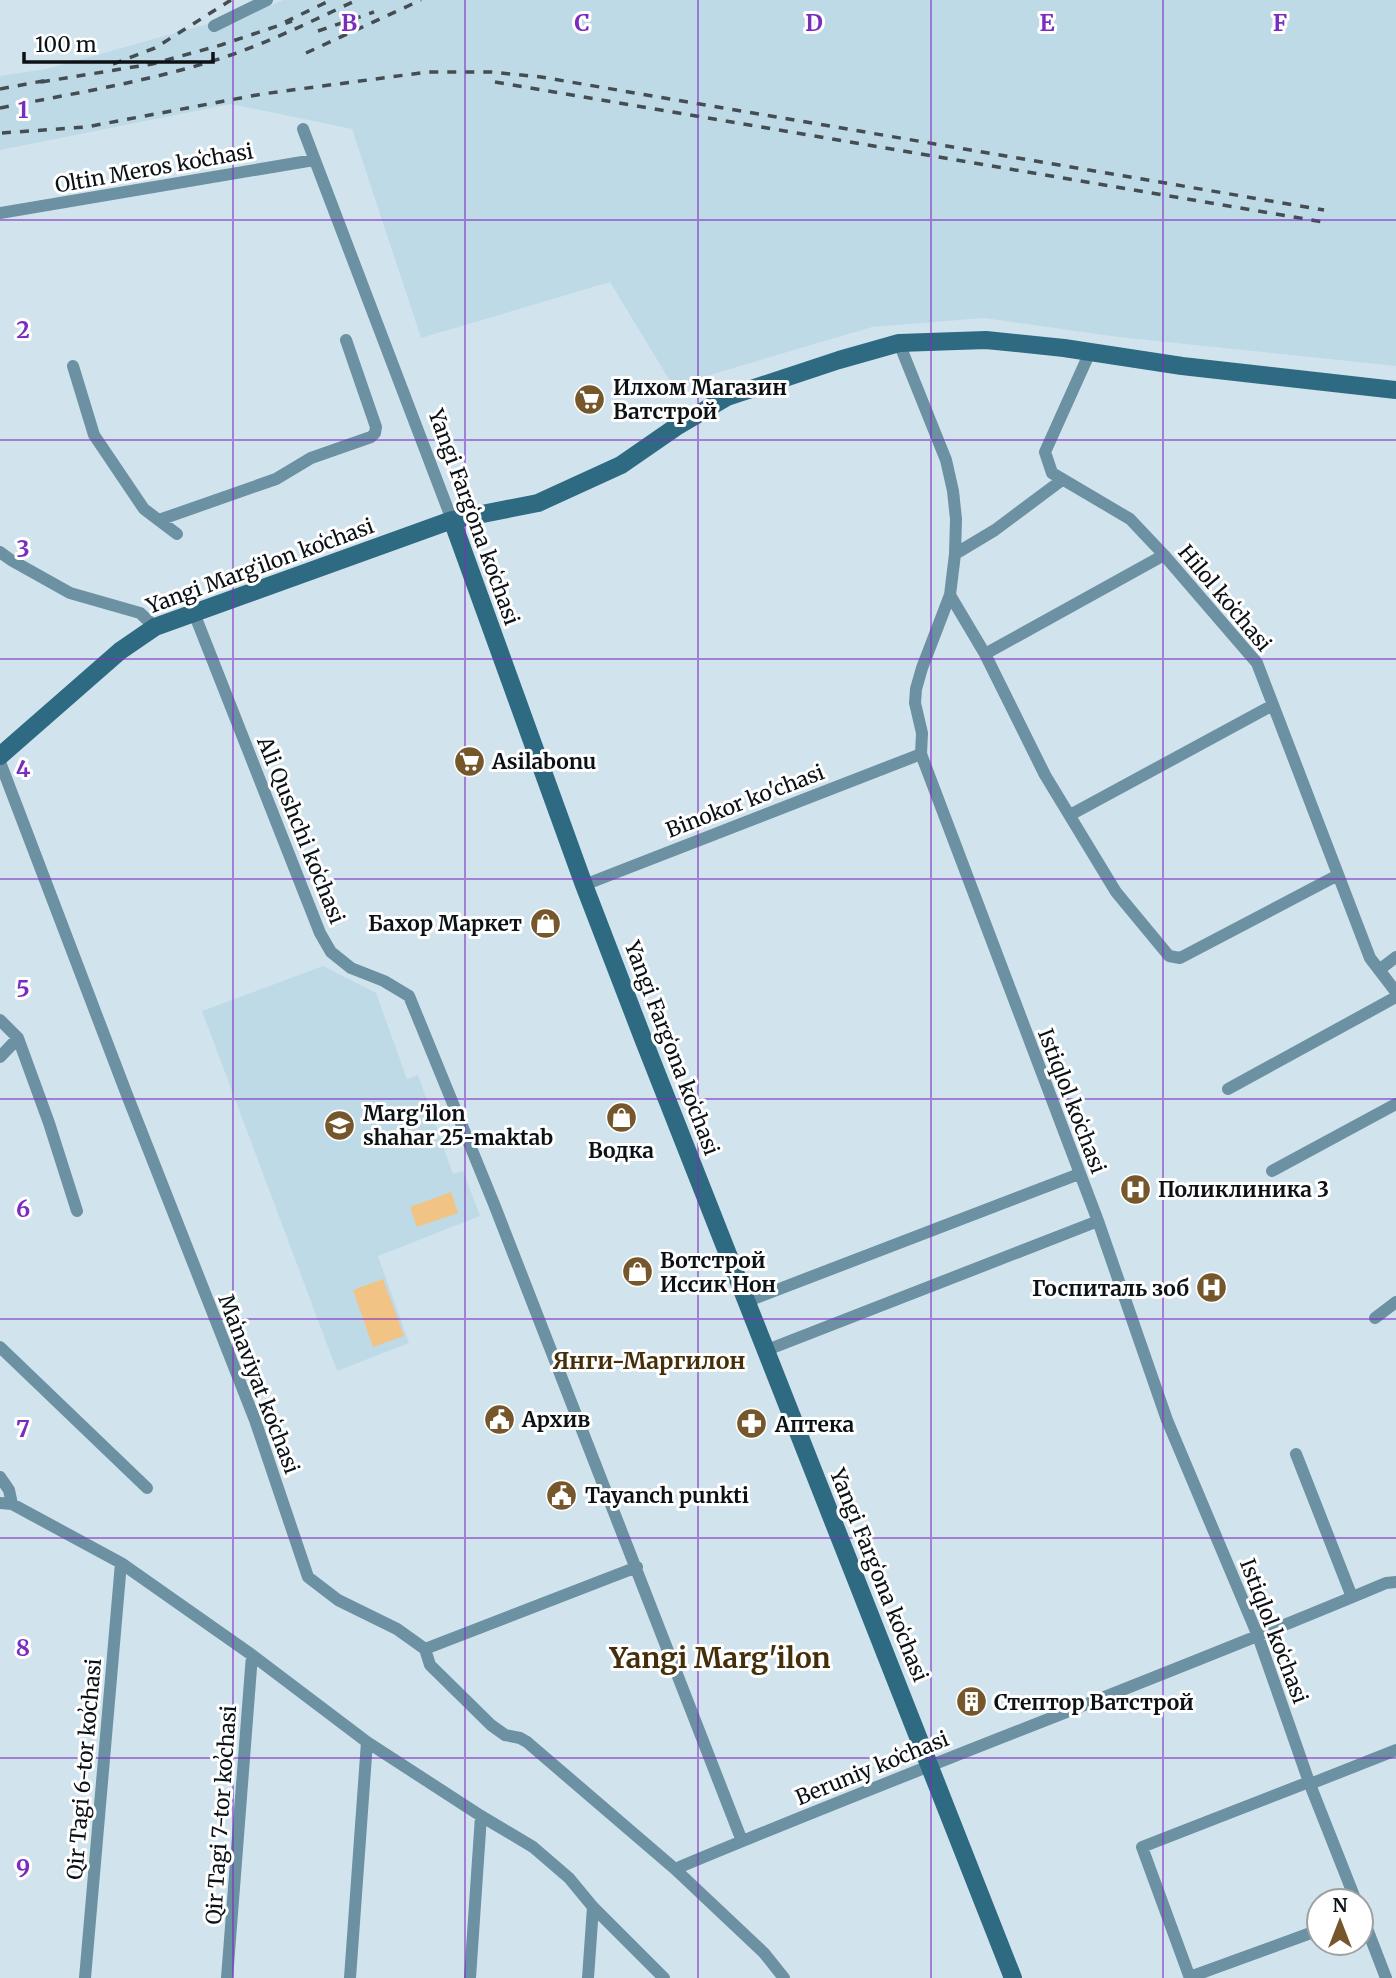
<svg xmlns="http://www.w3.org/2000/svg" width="1396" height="1978" viewBox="0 0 1396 1978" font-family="Merriweather,serif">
	<rect width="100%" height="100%" fill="#d1e4ed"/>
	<path fill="#bfdae7" d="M283,0H1396V366L1118,337L984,318L872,327L673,386L610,282L421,338L352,129L231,104L0,150V76L46,69L265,8Z
		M323,966L376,993L407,1079L418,1075L453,1174L463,1171L480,1216L378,1256L409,1343L337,1371L202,1011Z"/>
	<path fill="#f1c385" d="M451,1192L458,1213L417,1227L410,1207Z
		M383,1279L404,1336L373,1347L353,1290Z"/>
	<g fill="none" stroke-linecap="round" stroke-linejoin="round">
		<path stroke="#6c91a2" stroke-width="12" d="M214,26L267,0
			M303,129L452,520
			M0,213L314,160
			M899,343L946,460L953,491L956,519L955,554L950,595L922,668L916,689L915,703L922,733L921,754L1098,1221L1167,1420L1258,1636L1309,1782L1356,1901
			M1090,352L1045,452L1052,473L1130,519L1164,555L1257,663L1370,958L1396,992
			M73,366L94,435L144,509L177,534
			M159,520L276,479L311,458L371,437L375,433L376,427L346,340
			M0,552L11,560L70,593L140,613L155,627
			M955,554L995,530L1062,480
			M950,595L985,654L1045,775L1116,892L1169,956L1180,958L1338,875
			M194,613L320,933L331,952L351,968L384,981L409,996L494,1204L742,1841
			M985,654L1164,555
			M0,762L127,1095L255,1420L308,1577L338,1600L397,1629L425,1649L430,1665L491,1725L505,1735L520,1738L527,1742L675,1869L764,1953L784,1978
			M1070,815L1273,705
			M584,885L921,754
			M1379,970L1396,957
			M0,1020L18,1038L0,1057
			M18,1038L49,1123L77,1211
			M1228,1089L1396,997
			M1272,1171L1396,1104
			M748,1301L1079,1174
			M1375,1318L1396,1302
			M0,1347L147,1488
			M767,1350L1098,1221
			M1296,1454L1352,1597
			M0,1477L9,1490L12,1504
			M0,1503L12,1504L121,1563L252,1655L367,1742L481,1816L533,1847L569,1878L593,1907L664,1978
			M425,1649L637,1567
			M1310,1784L1396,1750
			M675,1869C911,1770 1151,1682 1386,1583L1396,1582
			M1361,1913L1386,1978
			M1190,1977L1319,1930
			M85,1978L121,1563
			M227,1978L252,1655
			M350,1978L367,1742
			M470,1978L481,1816
			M588,1978L593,1907
			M1190,1978L1142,1847L1309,1782"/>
		<path stroke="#2f6a83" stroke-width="18" d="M452,520L584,885L644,1041L1013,1978
			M0,756L120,651L155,627L452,520L538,503L621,465L676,427L727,397L839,360L899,343L986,340L1064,348L1182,366L1396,390"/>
		<path stroke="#434d52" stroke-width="3.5" stroke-dasharray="9 9" stroke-linecap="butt" d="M285,22L331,0
			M318,31L374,12
			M306,53L421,0
			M113,64L155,48L231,0
			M41,82L152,64L221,45L292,21
			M495,82L1323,222
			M0,89L48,80
			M0,108C75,93 152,81 225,57C270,42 314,20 357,0
			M2,133L86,127L262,94L428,72H491L541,77L1324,210"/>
	</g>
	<path fill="none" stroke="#7b2cbf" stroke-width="2" stroke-opacity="0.55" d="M233,0V1978M465,0V1978M698,0V1978M931,0V1978M1163,0V1978M0,220H1396M0,440H1396M0,659H1396M0,879H1396M0,1099H1396M0,1319H1396M0,1538H1396M0,1758H1396"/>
	<defs>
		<symbol id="supermarket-disc" viewBox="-11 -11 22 22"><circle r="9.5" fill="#75572b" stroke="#fff"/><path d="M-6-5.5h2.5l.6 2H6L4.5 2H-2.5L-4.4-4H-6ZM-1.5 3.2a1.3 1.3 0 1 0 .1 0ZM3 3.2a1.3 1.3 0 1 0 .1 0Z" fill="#fff"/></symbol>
		<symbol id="shop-disc" viewBox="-11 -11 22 22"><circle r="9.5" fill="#75572b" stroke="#fff"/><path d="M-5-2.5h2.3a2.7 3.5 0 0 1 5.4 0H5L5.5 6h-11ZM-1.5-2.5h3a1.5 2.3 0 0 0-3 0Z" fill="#fff"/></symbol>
		<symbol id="school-disc" viewBox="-11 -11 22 22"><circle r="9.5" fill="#75572b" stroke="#fff"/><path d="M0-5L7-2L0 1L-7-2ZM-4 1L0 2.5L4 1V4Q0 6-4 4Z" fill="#fff"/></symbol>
		<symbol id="hospital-disc" viewBox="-11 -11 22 22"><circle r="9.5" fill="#75572b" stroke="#fff"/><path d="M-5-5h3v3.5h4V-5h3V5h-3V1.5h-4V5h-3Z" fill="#fff"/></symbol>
		<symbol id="civic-disc" viewBox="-11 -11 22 22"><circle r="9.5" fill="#75572b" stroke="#fff"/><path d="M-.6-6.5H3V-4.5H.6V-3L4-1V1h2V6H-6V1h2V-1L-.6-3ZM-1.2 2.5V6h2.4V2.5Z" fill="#fff"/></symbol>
		<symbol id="pharmacy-disc" viewBox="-11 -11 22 22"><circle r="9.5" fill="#75572b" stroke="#fff"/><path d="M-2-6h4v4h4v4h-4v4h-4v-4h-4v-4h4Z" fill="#fff"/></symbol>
		<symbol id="building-disc" viewBox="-11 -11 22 22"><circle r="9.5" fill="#75572b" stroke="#fff"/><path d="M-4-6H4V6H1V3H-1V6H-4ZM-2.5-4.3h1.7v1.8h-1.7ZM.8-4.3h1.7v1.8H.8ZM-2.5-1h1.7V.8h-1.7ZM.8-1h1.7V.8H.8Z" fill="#fff"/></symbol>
	</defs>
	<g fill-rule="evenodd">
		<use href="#supermarket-disc" x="572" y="382" width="35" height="35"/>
		<use href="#supermarket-disc" x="452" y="744" width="35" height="35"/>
		<use href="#shop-disc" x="528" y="906" width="35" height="35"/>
		<use href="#shop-disc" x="604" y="1100" width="35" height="35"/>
		<use href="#school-disc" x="322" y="1108" width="35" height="35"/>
		<use href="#hospital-disc" x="1118" y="1172" width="35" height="35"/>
		<use href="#shop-disc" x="620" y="1254" width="35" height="35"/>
		<use href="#hospital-disc" x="1194" y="1270" width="35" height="35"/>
		<use href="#civic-disc" x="482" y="1402" width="35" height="35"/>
		<use href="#pharmacy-disc" x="734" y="1406" width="35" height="35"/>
		<use href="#civic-disc" x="544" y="1478" width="35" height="35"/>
		<use href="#building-disc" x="954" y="1684" width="35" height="35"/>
	</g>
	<g text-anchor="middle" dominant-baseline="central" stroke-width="6" stroke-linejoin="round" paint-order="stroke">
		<g font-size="21" fill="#0b1115" stroke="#fff">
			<text transform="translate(154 168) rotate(-10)">Oltin Meros koʻchasi</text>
			<text transform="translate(474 517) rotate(70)">Yangi Fargʻona koʻchasi</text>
			<text transform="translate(260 566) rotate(-20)">Yangi Margʻilon koʻchasi</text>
			<text transform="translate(1225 598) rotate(50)">Hilol koʻchasi</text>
			<text transform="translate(745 801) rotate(-21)">Binokor ko'chasi</text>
			<text transform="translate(301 830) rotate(68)">Ali Qushchi koʻchasi</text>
			<text transform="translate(672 1048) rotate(69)">Yangi Fargʻona koʻchasi</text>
			<text transform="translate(1072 1101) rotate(69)">Istiqlol koʻchasi</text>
			<text transform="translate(259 1384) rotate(69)">Maʻnaviyat koʻchasi</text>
			<text transform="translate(879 1575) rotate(68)">Yangi Fargʻona koʻchasi</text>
			<text transform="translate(1274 1631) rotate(69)">Istiqlol koʻchasi</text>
			<text transform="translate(872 1768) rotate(-22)">Beruniy koʻchasi</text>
			<text transform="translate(84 1769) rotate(-85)">Qir Tagi 6-tor koʼchasi</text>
			<text transform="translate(221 1815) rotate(-86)">Qir Tagi 7-tor koʼchasi</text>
		</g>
		<g font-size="21" font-weight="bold" fill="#0b1115" stroke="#fff" text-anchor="start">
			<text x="613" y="387">Илхом Магазин<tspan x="613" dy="24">Ватстрой</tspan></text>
			<text x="492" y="761">Asilabonu</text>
			<text x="522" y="923" text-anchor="end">Бахор Маркет</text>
			<text x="363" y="1113">Marg'ilon<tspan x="363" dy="24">shahar 25-maktab</tspan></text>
			<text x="621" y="1150" text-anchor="middle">Водка</text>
			<text x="1158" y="1189">Поликлиника 3</text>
			<text x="660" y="1260">Вотстрой<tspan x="660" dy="24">Иссик Нон</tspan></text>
			<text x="1189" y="1288" text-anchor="end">Госпиталь зоб</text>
			<text x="522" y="1419">Архив</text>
			<text x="775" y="1424">Аптека</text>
			<text x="585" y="1495">Tayanch punkti</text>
			<text x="994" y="1702">Стептор Ватстрой</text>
		</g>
		<g font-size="23" font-weight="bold" fill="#452f0a" stroke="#fff">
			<text x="649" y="1360">Янги-Маргилон</text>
		</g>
		<g font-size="28" font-weight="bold" fill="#452f0a" stroke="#fff">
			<text x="720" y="1658">Yangi Marg'ilon</text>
		</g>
	</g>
	<g font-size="23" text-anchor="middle" font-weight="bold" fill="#7b2cbf" stroke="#fff" stroke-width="6" stroke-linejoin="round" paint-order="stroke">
		<text x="349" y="31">B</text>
		<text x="582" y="31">C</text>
		<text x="814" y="31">D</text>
		<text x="1047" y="31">E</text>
		<text x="1280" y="31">F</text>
		<text x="23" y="118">1</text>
		<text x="23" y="338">2</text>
		<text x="23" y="557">3</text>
		<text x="23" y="777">4</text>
		<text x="23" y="997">5</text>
		<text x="23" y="1217">6</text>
		<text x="23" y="1437">7</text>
		<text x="23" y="1656">8</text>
		<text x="23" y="1876">9</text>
	</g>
	<g transform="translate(1340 1922)"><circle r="33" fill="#ffffff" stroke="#9da0a1" stroke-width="2"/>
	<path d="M0-5L12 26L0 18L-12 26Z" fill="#75572b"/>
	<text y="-10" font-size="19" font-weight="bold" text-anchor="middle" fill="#0b1115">N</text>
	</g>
	<path d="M24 52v10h189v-10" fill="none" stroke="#0b1115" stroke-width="3.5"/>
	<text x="35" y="52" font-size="21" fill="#0b1115" stroke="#ffffff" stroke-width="5" paint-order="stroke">100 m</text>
</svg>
